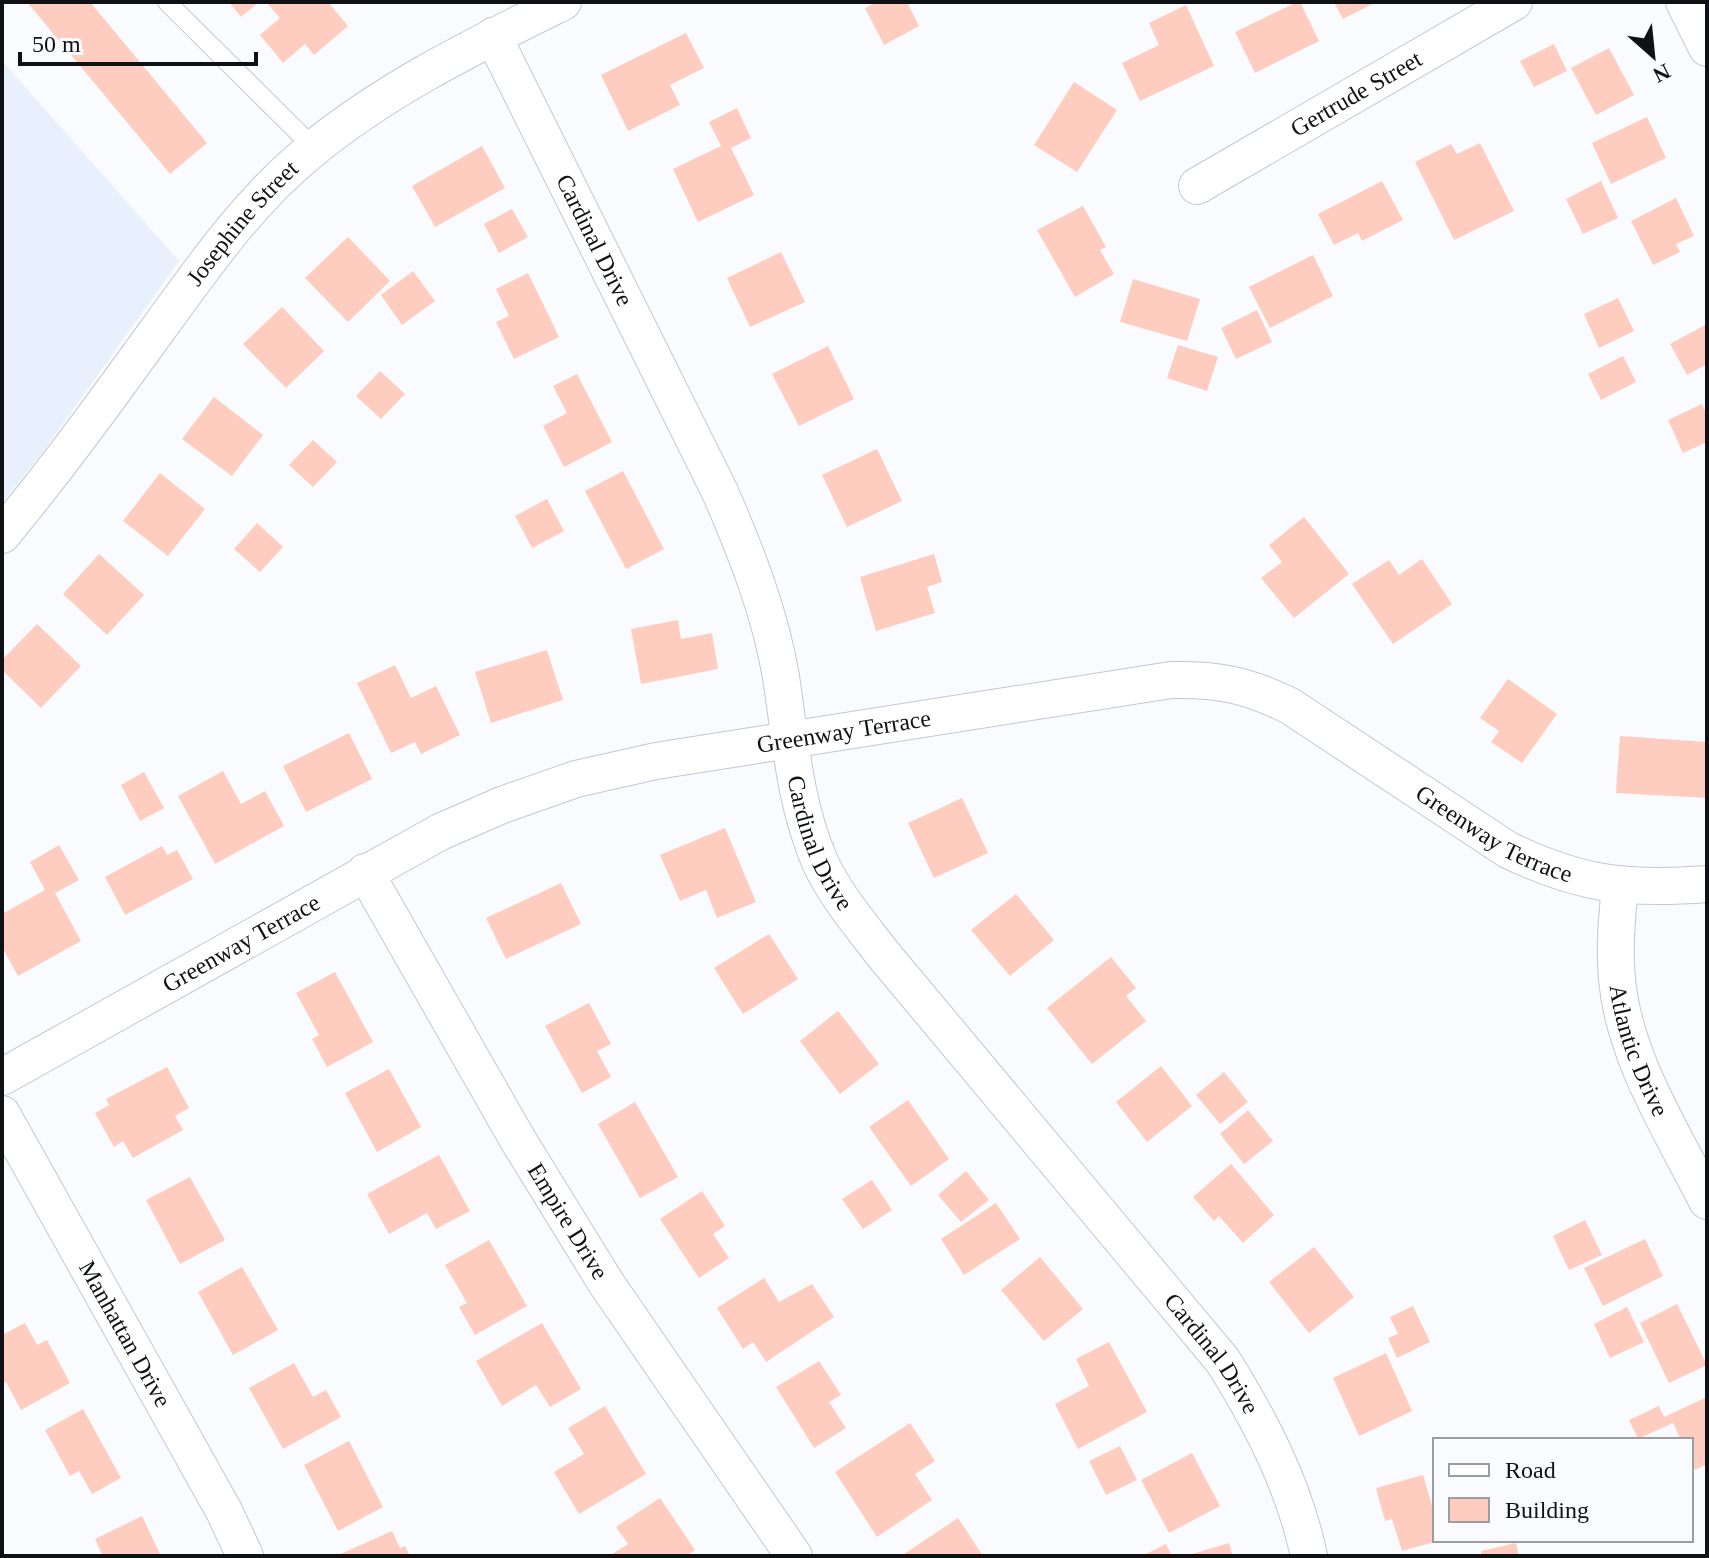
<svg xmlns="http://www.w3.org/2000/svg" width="1709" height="1558" viewBox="0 0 1709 1558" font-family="'Times New Roman',serif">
	<rect width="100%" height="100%" fill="#f9fbff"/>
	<path fill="#e8f0fd" d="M2,61L179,261L42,453L2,503Z"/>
	<path fill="#ffcdbf" d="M27,2H90L207,143L170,174Z
		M229,2H259L241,17Z
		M266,2H328L348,26L314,55L305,44L283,63L260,35L280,18Z
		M877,2H907L919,26L884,45L865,8Z
		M1297,2H1300L1319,41L1255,73L1235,32Z
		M1334,2H1376L1343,19Z
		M1186,5L1214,66L1140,101L1122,63L1159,45L1149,23Z
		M686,33L704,68L670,85L680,105L628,131L601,75Z
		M1554,44L1567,71L1534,87L1520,61Z
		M1609,48L1634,95L1596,115L1571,68Z
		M1074,82L1117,110L1077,172L1034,145Z
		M737,108L751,138L731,148L754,195L698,222L673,169L721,146L709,122Z
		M1647,117L1666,158L1611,184L1592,143Z
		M1480,143L1514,211L1454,240L1415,162L1451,144L1457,154Z
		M482,146L505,188L435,227L412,186Z
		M1382,181L1403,220L1362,241L1358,233L1334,245L1318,214Z
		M1601,181L1618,218L1583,234L1566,199Z
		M1676,198L1694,236L1676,244L1680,252L1653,265L1631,221Z
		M1083,206L1106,247L1100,250L1114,274L1075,297L1037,230Z
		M512,209L528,237L499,253L484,224Z
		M348,237L390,281L348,322L305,278Z
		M781,252L805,302L750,327L727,278Z
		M1313,255L1333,296L1270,328L1249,287Z
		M413,271L435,301L402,325L381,295Z
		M528,273L559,337L514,359L496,322L509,316L496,289Z
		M1133,279L1200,299L1187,341L1120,322Z
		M1618,298L1634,331L1599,348L1584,314Z
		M282,307L324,351L286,388L243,344Z
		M1257,310L1272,342L1236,359L1221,328Z
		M1707,324V364L1687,375L1670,344Z
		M1178,345L1218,357L1207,391L1167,378Z
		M828,346L854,399L799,426L772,374Z
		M1623,356L1636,382L1601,400L1588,374Z
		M380,371L405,394L381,419L356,396Z
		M577,374L612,442L564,467L543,426L567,413L553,386Z
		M214,397L263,435L232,476L182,439Z
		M1702,404L1707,414V442L1683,453L1668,420Z
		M313,440L337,462L313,487L289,465Z
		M877,449L902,501L847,527L822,475Z
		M623,471L664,549L626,569L585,491Z
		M160,473L205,509L168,556L123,521Z
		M547,499L564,531L532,548L515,516Z
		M1304,517L1349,574L1294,618L1261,578L1282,562L1269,545Z
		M257,523L283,547L260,572L234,549Z
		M99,554L144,595L107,635L63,594Z
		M934,554L942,582L927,587L935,613L876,631L860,577Z
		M1422,559L1452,604L1393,644L1352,584L1389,560L1399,575Z
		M678,620L681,639L712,633L718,669L641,684L631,629Z
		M37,624L81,666L41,708L2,670V660Z
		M547,650L563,700L491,723L475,672Z
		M395,665L411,698L436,686L460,735L421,754L415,742L391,753L357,683Z
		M1508,679L1557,714L1522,763L1491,742L1499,731L1480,718Z
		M349,733L372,779L306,812L283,766Z
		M1620,736L1707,742V798L1616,793Z
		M223,771L241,804L265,791L284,826L215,864L178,796Z
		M144,772L164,808L140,821L121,785Z
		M962,798L988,853L934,878L908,823Z
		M725,828L756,902L717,918L706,890L680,901L660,855Z
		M59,845L79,880L55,893L81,941L18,976L2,947V914L45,890L30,862Z
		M162,846L167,855L177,850L193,879L125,915L105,877Z
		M561,883L581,924L506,959L486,918Z
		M1016,894L1054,940L1010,976L971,930Z
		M769,934L798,979L743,1014L714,968Z
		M1111,957L1136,988L1126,996L1146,1021L1092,1064L1047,1008Z
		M335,972L373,1042L327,1067L312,1039L319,1035L296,993Z
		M589,1003L611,1044L597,1051L611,1077L582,1093L545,1026Z
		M838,1011L879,1064L840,1094L800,1041Z
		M1161,1066L1192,1106L1147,1142L1116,1102Z
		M167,1067L189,1108L175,1116L183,1130L133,1158L123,1141L114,1147L95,1113L109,1105L106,1099Z
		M389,1069L421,1127L377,1152L345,1093Z
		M1224,1072L1248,1102L1220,1124L1196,1095Z
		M908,1100L949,1159L911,1186L869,1127Z
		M635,1102L678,1177L640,1198L598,1124Z
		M1248,1110L1273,1141L1244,1164L1220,1134Z
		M439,1155L470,1211L436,1229L427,1213L389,1234L367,1194Z
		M1231,1164L1274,1215L1243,1243L1219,1216L1214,1221L1193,1197Z
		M966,1171L989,1200L961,1222L938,1195Z
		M190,1177L225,1240L180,1264L146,1200Z
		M872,1180L892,1210L863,1229L842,1199Z
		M702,1191L725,1226L713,1234L729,1258L699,1278L660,1219Z
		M996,1203L1020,1239L964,1275L941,1239Z
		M1585,1220L1602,1255L1569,1270L1553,1236Z
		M1645,1239L1663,1276L1603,1306L1584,1268Z
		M489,1240L527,1306L475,1335L459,1307L467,1303L445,1265Z
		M1314,1247L1354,1297L1309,1333L1269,1282Z
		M1040,1257L1083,1309L1044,1341L1001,1290Z
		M242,1267L278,1330L233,1355L198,1292Z
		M764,1278L779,1302L812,1284L834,1317L766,1362L753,1342L743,1349L717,1308Z
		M1677,1304L1707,1365L1669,1383L1640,1323Z
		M1413,1306L1430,1342L1397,1358L1388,1338L1398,1334L1390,1317Z
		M1627,1307L1644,1342L1610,1358L1594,1324Z
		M25,1323L37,1345L47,1340L70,1383L21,1410L6,1382L2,1384V1335Z
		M542,1323L581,1389L550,1407L536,1385L502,1406L476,1361Z
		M1109,1342L1147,1412L1078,1449L1055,1404L1089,1386L1076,1359Z
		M1386,1353L1412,1411L1359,1436L1333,1378Z
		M819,1361L841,1395L829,1402L846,1428L814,1448L776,1387Z
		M294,1363L313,1397L326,1390L341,1417L283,1449L249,1388Z
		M1707,1397V1464L1695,1470L1691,1462V1440H1681L1673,1423L1638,1439L1629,1420L1659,1406L1664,1417Z
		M605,1406L646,1474L579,1514L554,1472L584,1454L568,1428Z
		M83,1409L121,1478L92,1494L79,1471L70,1476L45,1430Z
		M910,1423L935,1461L915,1474L932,1500L877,1537L835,1472Z
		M349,1441L383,1507L338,1531L304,1465Z
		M1120,1446L1137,1480L1106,1495L1089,1461Z
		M1192,1453L1220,1506L1169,1533L1141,1480Z
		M1423,1475L1435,1516V1542L1402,1551L1392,1519L1385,1521L1376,1488Z
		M660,1498L695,1550L686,1556H609L628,1544L616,1527Z
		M142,1516L161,1556H103L95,1539Z
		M958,1518L983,1556H901Z
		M392,1531L400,1548L405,1546L410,1556H336Z
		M1229,1543L1233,1556H1189V1555Z
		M1516,1543L1519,1556H1482L1481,1551Z
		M1166,1544L1172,1556H1142Z"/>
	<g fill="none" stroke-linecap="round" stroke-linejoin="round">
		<defs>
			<path id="service" d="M167,2L314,148"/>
			<g id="minor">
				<path d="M1684,2L1707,48"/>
				<path id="s1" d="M493,36L720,492C746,552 770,612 781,677C791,741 794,802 820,862C835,895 860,924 882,953L1223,1361C1261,1422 1294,1485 1309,1556"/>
				<path id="s2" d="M1197,186L1514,2"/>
				<path id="s3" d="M2,535C56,470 106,401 156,332C202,269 247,203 308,153C385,89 474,46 563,2"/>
				<path id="s4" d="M365,872L518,1140L606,1283L794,1556"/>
				<path id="s5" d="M1620,886C1617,917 1614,948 1617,979C1624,1058 1672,1131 1707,1201"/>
				<path id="s6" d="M2,1077L440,832L502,805L576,779L656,761L1171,680C1219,679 1247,685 1290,706L1508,850C1581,885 1627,890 1707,884"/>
				<path id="s7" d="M2,1114L224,1511L245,1556"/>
			</g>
		</defs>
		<use href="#service" stroke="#c2c8d1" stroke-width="20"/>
		<use href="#minor" stroke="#c2c8d1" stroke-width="38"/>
		<use href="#service" stroke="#fff" stroke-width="18"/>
		<use href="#minor" stroke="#fff" stroke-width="36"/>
	</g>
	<g text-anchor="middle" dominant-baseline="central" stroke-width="6" stroke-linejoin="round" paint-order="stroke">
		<g font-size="24" fill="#0f1114" stroke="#f9fbff">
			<text stroke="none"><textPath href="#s2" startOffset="184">Gertrude Street</textPath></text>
			<text stroke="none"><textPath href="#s3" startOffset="394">Josephine Street</textPath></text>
			<text stroke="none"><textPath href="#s1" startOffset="228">Cardinal Drive</textPath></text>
			<text stroke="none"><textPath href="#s6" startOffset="920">Greenway Terrace</textPath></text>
			<text stroke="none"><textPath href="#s6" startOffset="1616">Greenway Terrace</textPath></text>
			<text stroke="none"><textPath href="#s1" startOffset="876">Cardinal Drive</textPath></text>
			<text stroke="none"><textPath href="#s6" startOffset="274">Greenway Terrace</textPath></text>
			<text stroke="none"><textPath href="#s5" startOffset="168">Atlantic Drive</textPath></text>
			<text stroke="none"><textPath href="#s4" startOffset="404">Empire Drive</textPath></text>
			<text stroke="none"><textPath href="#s7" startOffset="252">Manhattan Drive</textPath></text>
			<text stroke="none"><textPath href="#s1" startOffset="1524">Cardinal Drive</textPath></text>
		</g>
	</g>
	<rect width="1709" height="1558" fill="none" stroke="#0f1114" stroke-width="8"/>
	<rect x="1433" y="1438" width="260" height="104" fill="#f9fbff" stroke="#9b9da1" stroke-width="2"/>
	<rect x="1449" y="1464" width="40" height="12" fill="#ffffff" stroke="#9b9da1" stroke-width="2"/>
	<text x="1505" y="1478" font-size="24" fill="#0f1114">Road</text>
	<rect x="1449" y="1498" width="40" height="24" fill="#ffcdbf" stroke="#9b9da1" stroke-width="2"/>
	<text x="1505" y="1518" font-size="24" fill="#0f1114">Building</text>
	<g transform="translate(1653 56) rotate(153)" stroke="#f9fbff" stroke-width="6" paint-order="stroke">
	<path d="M0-6L14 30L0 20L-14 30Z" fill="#0f1114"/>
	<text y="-12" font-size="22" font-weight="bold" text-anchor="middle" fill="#0f1114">N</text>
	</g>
	<path d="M20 52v12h236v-12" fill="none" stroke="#0f1114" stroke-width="4"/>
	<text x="32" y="52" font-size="24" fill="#0f1114" stroke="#f9fbff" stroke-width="6" paint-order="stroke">50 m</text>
</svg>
